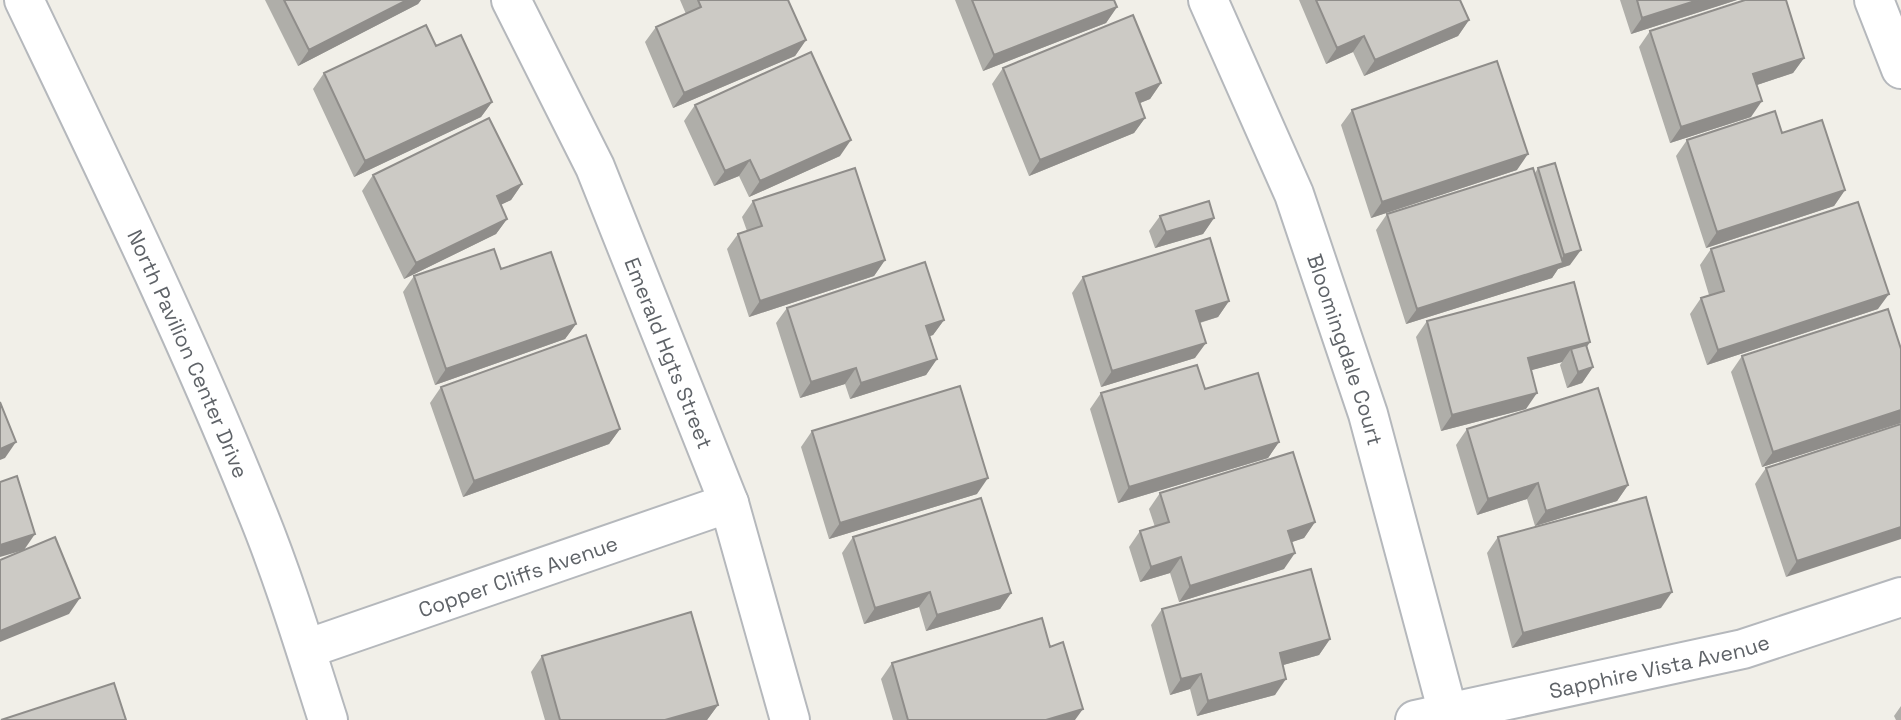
<svg xmlns="http://www.w3.org/2000/svg" width="1901" height="720" viewBox="0 0 1901 720" font-family="'Space Grotesk',sans-serif">
	<rect width="100%" height="100%" fill="#f1efe8"/>
	<g fill="none" stroke-linecap="round" stroke-linejoin="round">
		<defs>
			<g id="minor">
				<path id="s1" d="M511,0L595,167L729,503L790,720"/>
				<path id="s2" d="M1208,0L1294,194L1368,414L1448,713"/>
				<path d="M1874,0L1901,69"/>
				<path id="s3" d="M306,649L729,503"/>
				<path id="s4" d="M1415,720L1743,649L1901,597"/>
			</g>
			<g id="tertiary">
				<path id="s5" d="M24,0C104,167 185,333 254,505C283,575 305,648 328,720"/>
			</g>
		</defs>
		<use href="#minor" stroke="#b5b8bc" stroke-width="42"/>
		<use href="#tertiary" stroke="#b5b8bc" stroke-width="42"/>
		<use href="#minor" stroke="#fff" stroke-width="38"/>
		<use href="#tertiary" stroke="#fff" stroke-width="38"/>
	</g>
	<path fill="#afaea9" d="M265,0H421L418,4L298,66Z
		M680,0H788L806,40L795,56L673,108L645,42L656,27L686,14Z
		M955,0H1114L1117,7L1106,23L983,71Z
		M1299,0H1460L1469,20L1458,36L1364,76L1353,52L1326,64Z
		M1620,0H1737L1631,34Z
		M1650,31L1804,58L1793,73L1757,85L1751,117L1670,143L1639,47Z
		M436,46L492,102L481,117L354,177L313,89L324,73Z
		M1003,68L1161,83L1150,99L1140,103L1145,118L1134,133L1029,176L992,84Z
		M695,105L840,156L749,197L739,176L714,186L684,121Z
		M1352,110L1517,170L1371,218L1341,125Z
		M1782,133L1845,190L1834,206L1706,248L1676,156L1687,140Z
		M1538,168L1570,265L1558,269L1552,278L1406,324L1376,230L1387,214L1535,173Z
		M373,175L522,184L511,200L501,204L507,219L496,234L404,279L362,191Z
		M753,201L885,260L874,276L749,317L727,249L738,234L747,231L742,217Z
		M1160,216L1214,218L1203,234L1155,248L1149,231Z
		M1711,249L1878,309L1707,365L1690,314L1701,298L1709,295L1700,265Z
		M501,269L576,324L565,339L435,385L403,292L414,276Z
		M1083,277L1229,301L1218,317L1200,323L1195,358L1101,387L1072,293Z
		M787,308L944,320L933,335L930,336L937,359L926,375L850,399L845,384L800,398L776,323Z
		M1427,321L1590,342L1587,346L1593,367L1582,383L1567,388L1560,365L1562,362L1531,370L1526,409L1441,431L1416,337Z
		M1901,349V423L1762,467L1731,372L1742,356Z
		M441,387L620,429L609,444L463,497L430,403Z
		M1205,389L1279,442L1268,458L1118,503L1090,409L1101,393Z
		M1901,424L1786,577L1755,484L1766,468Z
		M1467,429L1628,485L1617,501L1535,526L1527,499L1477,515L1456,445Z
		M812,431L977,494L829,539L801,447Z
		M1160,493L1315,522L1304,538L1292,542L1284,569L1179,602L1170,573L1140,582L1129,547L1140,531L1155,527L1149,509Z
		M853,537L1011,593L1000,609L926,631L919,607L864,624L842,553Z
		M1498,537L1661,608L1512,648L1487,553Z
		M1162,609L1330,639L1319,655L1283,665L1275,695L1197,716L1190,689L1170,695L1151,625Z
		M1050,647L1075,720H893L881,679L892,663Z
		M542,656L718,705L707,720H545L531,672Z
		M1901,706V720H1896L1894,716Z"/>
	<path fill="#8f8d8a" d="M407,0H421L418,4L298,66L309,50Z
		M1698,0H1737L1631,34L1642,18Z
		M1117,7L1106,23L983,71L994,55Z
		M1469,20L1458,36L1364,76L1375,60Z
		M1364,36L1353,52L1326,64L1337,48Z
		M806,40L795,56L673,108L684,93Z
		M1804,58L1793,73L1742,90L1753,74Z
		M1161,83L1150,99L1125,109L1136,93Z
		M1762,101L1751,117L1670,143L1681,127Z
		M492,102L481,117L354,177L365,161Z
		M1145,118L1134,133L1029,176L1040,160Z
		M851,140L840,156L749,197L760,181Z
		M1528,154L1517,170L1371,218L1382,202Z
		M750,160L739,176L714,186L725,171Z
		M522,184L511,200L486,212L497,196Z
		M1845,190L1834,206L1706,248L1717,232Z
		M1214,218L1203,234L1155,248L1166,232Z
		M507,219L496,234L404,279L416,263Z
		M1581,250L1570,265L1558,269L1552,278L1406,324L1417,309L1558,264L1564,255Z
		M885,260L874,276L749,317L760,301Z
		M1889,294L1878,309L1707,365L1718,350Z
		M1229,301L1218,317L1185,327L1196,311Z
		M944,320L933,335L915,341L926,326Z
		M576,324L565,339L435,385L446,369Z
		M1590,342L1579,358L1571,349L1562,362L1517,374L1528,358Z
		M1206,343L1195,358L1101,387L1112,371Z
		M937,359L926,375L850,399L861,383Z
		M1593,367L1582,383L1567,388L1578,372Z
		M856,368L845,384L800,398L811,382Z
		M1537,393L1526,409L1441,431L1452,415Z
		M1901,410V423L1762,467L1773,452Z
		M620,429L609,444L463,497L474,481Z
		M16,442L5,458L0,460V449Z
		M1279,442L1268,458L1118,503L1129,487Z
		M988,478L977,494L829,539L840,523Z
		M1538,483L1527,499L1477,515L1488,499Z
		M1628,485L1617,501L1535,526L1546,511Z
		M1315,522L1304,538L1277,547L1288,531Z
		M1901,527V539L1786,577L1797,561Z
		M35,534L24,550L0,557V545Z
		M1295,553L1284,569L1179,602L1190,586Z
		M1181,557L1170,573L1140,582L1151,567Z
		M930,592L919,607L864,624L875,608Z
		M1672,592L1661,608L1512,648L1523,633Z
		M1011,593L1000,609L926,631L937,615Z
		M80,598L69,614L0,642V631Z
		M1330,639L1319,655L1269,669L1280,653Z
		M1201,674L1190,689L1170,695L1181,679Z
		M1286,679L1275,695L1197,716L1208,701Z
		M718,705L707,720H665Z
		M1083,709L1075,720H1046Z"/>
	<path fill="#cccac5" stroke="#8f8d8a" stroke-width="2" d="M284,0H407L309,50Z
		M698,0H788L806,40L684,93L656,27L701,7Z
		M972,0H1114L1117,7L994,55Z
		M1316,0H1460L1469,20L1375,60L1364,36L1337,48Z
		M1637,0H1698L1642,18Z
		M1745,0H1786L1804,58L1753,74L1762,101L1681,127L1650,31Z
		M1133,15L1161,83L1136,93L1145,118L1040,160L1003,68Z
		M426,25L436,46L461,35L492,102L365,161L324,73Z
		M811,52L851,140L760,181L750,160L725,171L695,105Z
		M1497,61L1528,154L1382,202L1352,110Z
		M1775,111L1782,133L1822,120L1845,190L1717,232L1687,140Z
		M489,118L522,184L497,196L507,219L416,263L373,175Z
		M1555,163L1581,250L1564,255L1538,168Z
		M855,168L885,260L760,301L738,234L762,226L753,201Z
		M1533,168L1563,263L1417,309L1387,214Z
		M1209,201L1214,218L1166,232L1160,216Z
		M1858,202L1889,294L1718,350L1701,298L1724,291L1711,249Z
		M1210,238L1229,301L1196,311L1206,343L1112,371L1083,277Z
		M494,249L501,269L551,252L576,324L446,369L414,276Z
		M925,262L944,320L926,326L937,359L861,383L856,368L811,382L787,308Z
		M1574,282L1590,342L1528,358L1537,393L1452,415L1427,321Z
		M1888,309L1901,349V410L1773,452L1742,356Z
		M586,335L620,429L474,481L441,387Z
		M1586,345L1593,367L1578,372L1571,349Z
		M1197,365L1205,389L1258,373L1279,442L1129,487L1101,393Z
		M960,386L988,478L840,523L812,431Z
		M1598,388L1628,485L1546,511L1538,483L1488,499L1467,429Z
		M0,402L16,442L0,449Z
		M1901,424V527L1797,561L1766,468Z
		M1293,452L1315,522L1288,531L1295,553L1190,586L1181,557L1151,567L1140,531L1169,522L1160,493Z
		M17,476L35,534L0,545V482Z
		M1646,497L1672,592L1523,633L1498,537Z
		M981,498L1011,593L937,615L930,592L875,608L853,537Z
		M55,537L80,598L0,631V560Z
		M1311,569L1330,639L1280,653L1286,679L1208,701L1201,674L1181,679L1162,609Z
		M691,612L718,705L665,720H560L542,656Z
		M1042,618L1050,647L1063,642L1083,709L1046,720H908L892,663Z
		M114,683L126,720H1Z"/>
	<g text-anchor="middle" dominant-baseline="central" stroke-width="7" stroke-linejoin="round" paint-order="stroke">
		<g font-size="21" fill="#5f6368" stroke="#fff">
			<text stroke="none"><textPath href="#s2" startOffset="376">Bloomingdale Court</textPath></text>
			<text stroke="none"><textPath href="#s1" startOffset="387">Emerald Hgts Street</textPath></text>
			<text stroke="none"><textPath href="#s5" startOffset="390">North Pavilion Center Drive</textPath></text>
			<text stroke="none"><textPath href="#s3" startOffset="224">Copper Cliffs Avenue</textPath></text>
			<text stroke="none"><textPath href="#s4" startOffset="250">Sapphire Vista Avenue</textPath></text>
		</g>
	</g>
</svg>
